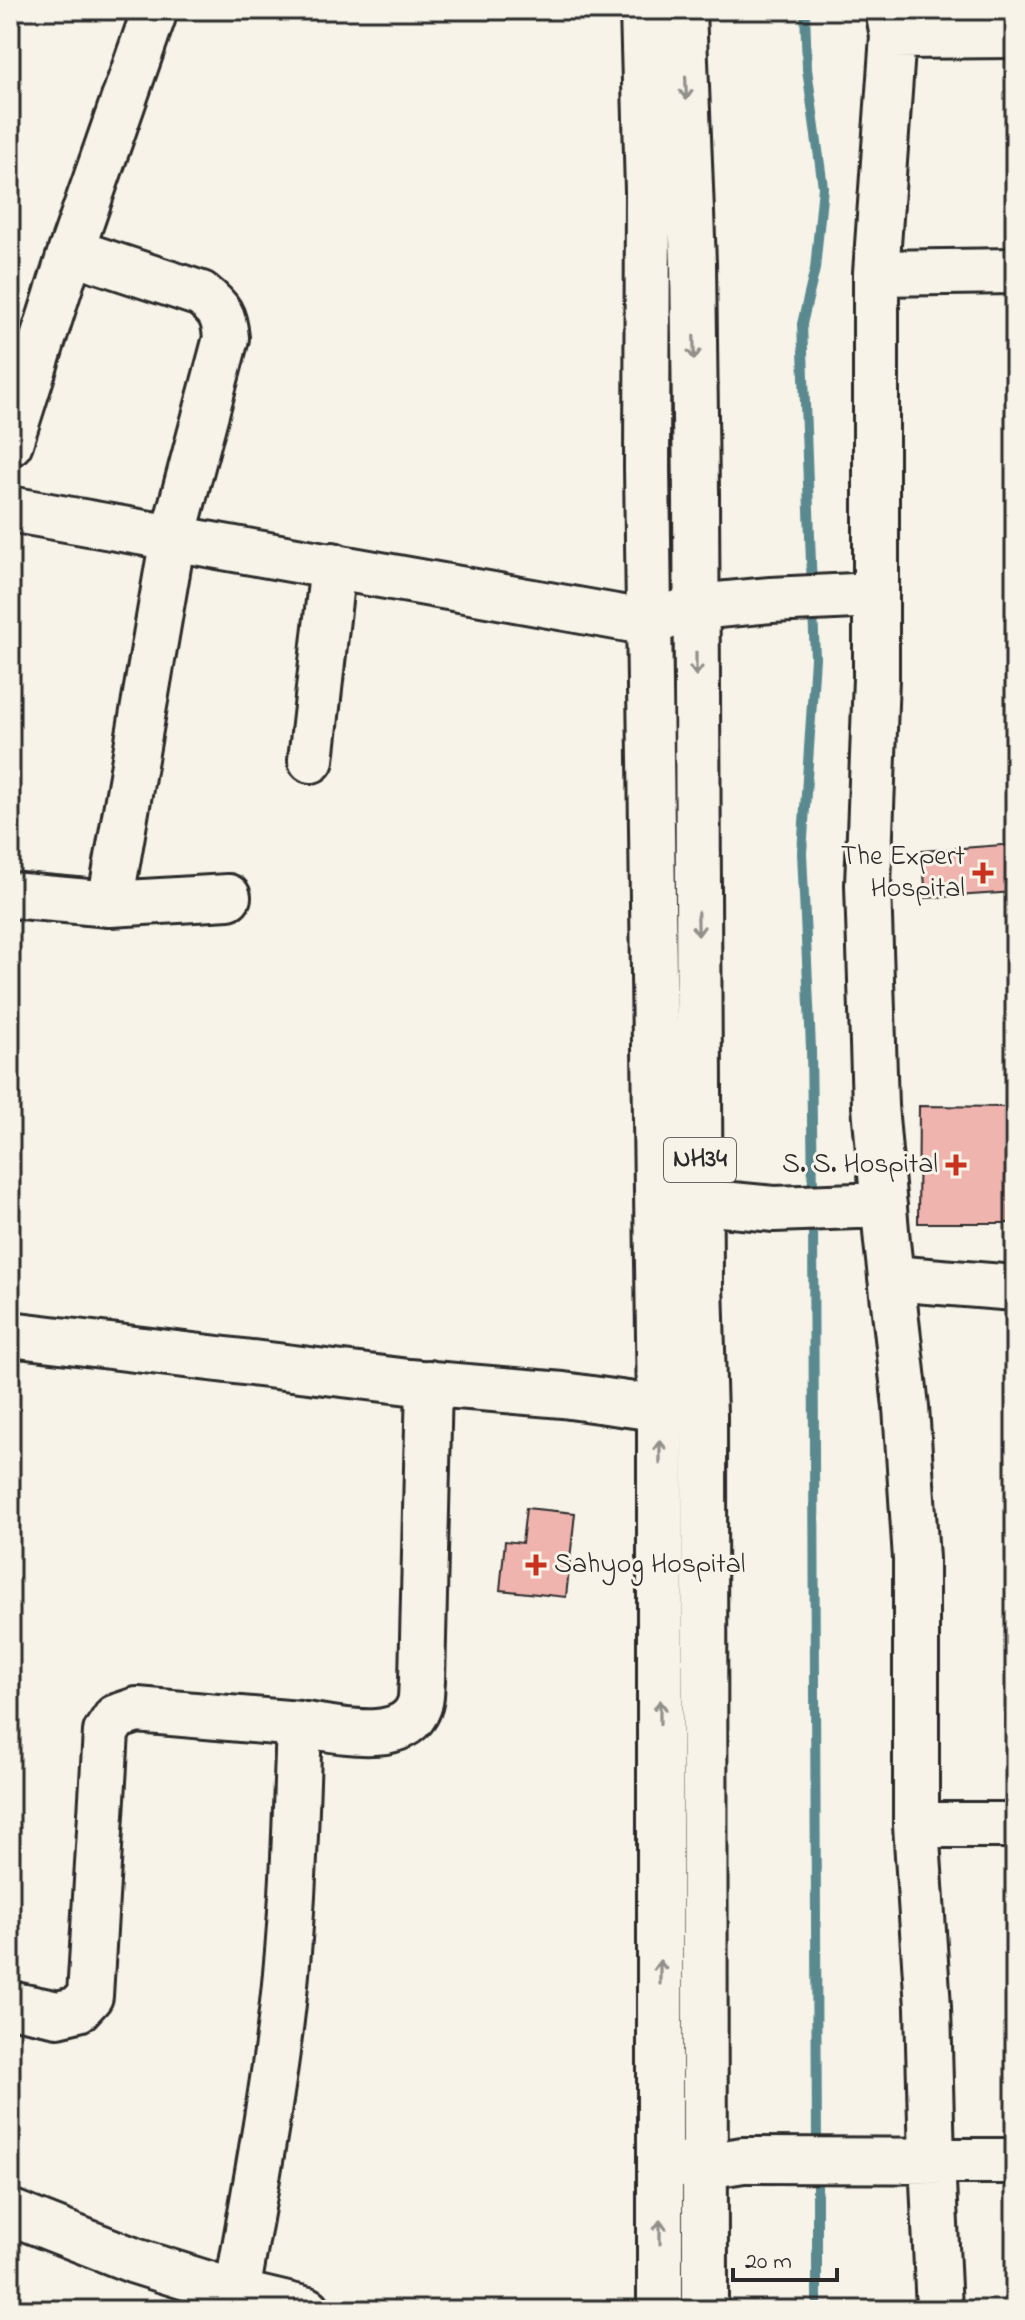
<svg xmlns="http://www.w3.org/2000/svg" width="1025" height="2320" viewBox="0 0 1025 2320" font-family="'Indie Flower',sans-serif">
	<rect width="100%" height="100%" fill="#f7f3e8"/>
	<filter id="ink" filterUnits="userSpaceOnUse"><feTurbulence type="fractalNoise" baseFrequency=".0125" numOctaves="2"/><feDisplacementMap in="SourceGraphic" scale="16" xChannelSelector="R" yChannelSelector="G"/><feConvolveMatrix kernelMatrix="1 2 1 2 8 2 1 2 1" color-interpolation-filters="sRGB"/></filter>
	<g filter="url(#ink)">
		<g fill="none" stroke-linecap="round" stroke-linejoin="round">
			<path stroke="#5a8a90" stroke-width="10" d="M805,10L807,69L823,187L815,269L802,324L812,589
				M813,609L815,658L802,853L811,1048L813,1196
				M813,1216L817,2152
				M817,2172V2310"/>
		</g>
		<path fill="#f0b4af" stroke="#2b2b2b" stroke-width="2" d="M1015,844V892L926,898L922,851Z
			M919,1106L1010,1107L1009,1223H918Z
			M526,1508L575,1513L566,1597L500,1590L505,1541L522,1543Z"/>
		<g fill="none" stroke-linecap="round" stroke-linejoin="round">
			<defs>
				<path id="minor" d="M888,10L893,36L876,273V678L868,885L875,1106L887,1242L906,1407L916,1559V1825L928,2007L932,2160L939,2310
					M893,36L1015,35
					M71,251L201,294C220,309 224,315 226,338L173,537L110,904
					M876,273L1015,271
					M10,443L71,251L155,10
					M10,509L650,623L696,607L771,600L876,595
					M311,760L333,565
					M10,895L110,904L228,897
					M701,1202L774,1209L884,1205
					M891,1278L1015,1288
					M10,1334L409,1382L563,1395L699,1414
					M299,1724C332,1728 404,1748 419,1706C422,1699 421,1689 422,1681L429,1383
					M916,1825H1015
					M10,2004L58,2014L78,2009L90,1996L106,1732L116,1717L137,1710L299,1724C296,1808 294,1891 286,1974C276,2081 255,2187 237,2293
					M666,2164L706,2166L743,2160L1015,2161
					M10,2212L135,2261L237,2293L308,2310"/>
				<path id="highway" d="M643,10L648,191L647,468L660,1409V2310
					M683,10L693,263L696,492L700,1285L704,1415L705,2310"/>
			</defs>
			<use href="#minor" stroke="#2b2b2b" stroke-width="50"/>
			<use href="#highway" stroke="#2b2b2b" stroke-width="50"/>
			<use href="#minor" stroke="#f7f3e8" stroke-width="44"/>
			<use href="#highway" stroke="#f7f3e8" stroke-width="44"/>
		</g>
		<defs><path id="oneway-shaft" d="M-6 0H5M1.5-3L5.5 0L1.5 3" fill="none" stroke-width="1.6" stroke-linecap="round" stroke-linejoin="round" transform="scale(2)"/></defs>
		<g stroke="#918f8a">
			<use href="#oneway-shaft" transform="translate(686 88) rotate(88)"/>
			<use href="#oneway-shaft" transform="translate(694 348) rotate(89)"/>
			<use href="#oneway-shaft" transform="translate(696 664) rotate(90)"/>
			<use href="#oneway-shaft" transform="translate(698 924) rotate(89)"/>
			<use href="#oneway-shaft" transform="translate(660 1452) rotate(-90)"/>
			<use href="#oneway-shaft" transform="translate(660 1712) rotate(-90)"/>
			<use href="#oneway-shaft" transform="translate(660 1972) rotate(-90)"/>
			<use href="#oneway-shaft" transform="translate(660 2232) rotate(-90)"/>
		</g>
	</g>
	<g fill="#c8321e" stroke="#f7f3e8" stroke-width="3">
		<path d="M979 861h8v8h8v8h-8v8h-8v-8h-8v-8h8z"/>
		<path d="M952 1153h8v8h8v8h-8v8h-8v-8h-8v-8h8z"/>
		<path d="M532 1553h8v8h8v8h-8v8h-8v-8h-8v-8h8z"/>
	</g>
	<g text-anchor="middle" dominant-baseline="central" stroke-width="6" stroke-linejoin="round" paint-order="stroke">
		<rect fill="#f7f3e8" stroke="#686764" stroke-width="2" x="664" y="1138" width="72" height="44" rx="6"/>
		<g font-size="26" font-weight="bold" fill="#2b2b2b">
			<text x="700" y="1160">NH34</text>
		</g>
		<g font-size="28" fill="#2b2b2b" stroke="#f7f3e8" text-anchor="end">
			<text x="965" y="857">The Expert<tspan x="965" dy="32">Hospital</tspan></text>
			<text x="938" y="1165">S. S. Hospital</text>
			<text x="554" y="1565" text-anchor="start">Sahyog Hospital</text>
		</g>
	</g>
	<rect width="1025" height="2320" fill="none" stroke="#f7f3e8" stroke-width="40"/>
	<rect x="20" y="20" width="985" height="2280" fill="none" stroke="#2b2b2b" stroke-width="3" filter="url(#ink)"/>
	<path d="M733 2268v12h104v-12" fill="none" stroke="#2b2b2b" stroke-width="4"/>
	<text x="745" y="2268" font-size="24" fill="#2b2b2b" stroke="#f7f3e8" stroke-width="6" paint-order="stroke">20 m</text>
</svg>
